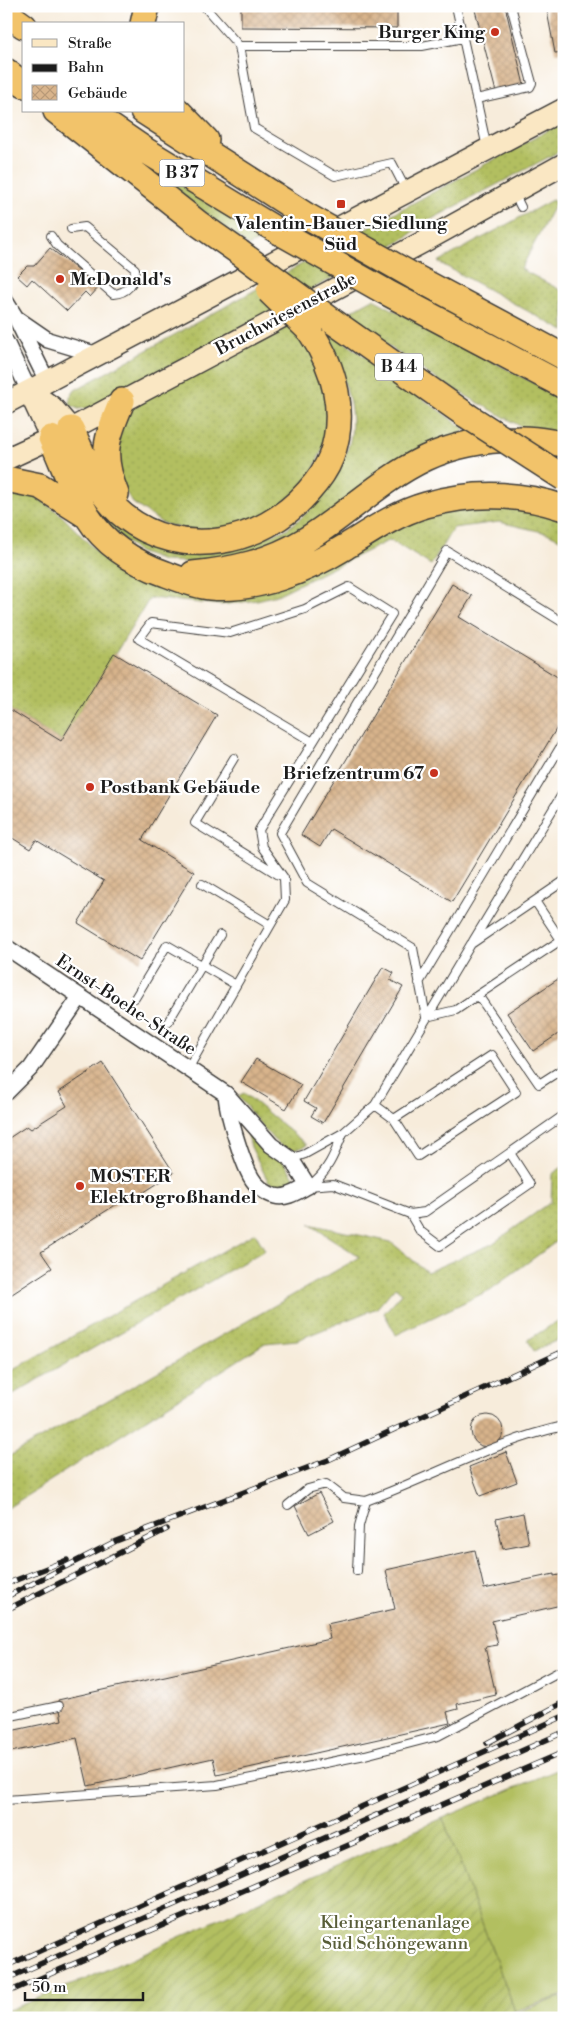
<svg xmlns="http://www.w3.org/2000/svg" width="570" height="2024" viewBox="0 0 570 2024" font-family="'Libre Bodoni',serif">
	<defs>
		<pattern id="grass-dots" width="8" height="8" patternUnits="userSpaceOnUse" patternTransform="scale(1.25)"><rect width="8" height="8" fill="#b2bf61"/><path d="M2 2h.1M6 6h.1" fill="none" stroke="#98a454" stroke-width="1.8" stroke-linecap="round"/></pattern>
		<pattern id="garden-furrows" width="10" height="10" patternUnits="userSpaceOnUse" patternTransform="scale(1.25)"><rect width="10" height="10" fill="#b2bf61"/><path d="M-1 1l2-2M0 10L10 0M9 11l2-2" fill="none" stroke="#98a454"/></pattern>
		<pattern id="building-cross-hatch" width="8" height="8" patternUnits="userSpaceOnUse" patternTransform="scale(1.25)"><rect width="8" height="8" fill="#d8b48c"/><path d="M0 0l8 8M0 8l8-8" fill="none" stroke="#b99a78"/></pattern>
	</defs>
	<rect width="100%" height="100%" fill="#fff"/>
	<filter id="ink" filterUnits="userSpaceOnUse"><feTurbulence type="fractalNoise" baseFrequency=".02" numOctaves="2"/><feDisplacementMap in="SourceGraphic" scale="10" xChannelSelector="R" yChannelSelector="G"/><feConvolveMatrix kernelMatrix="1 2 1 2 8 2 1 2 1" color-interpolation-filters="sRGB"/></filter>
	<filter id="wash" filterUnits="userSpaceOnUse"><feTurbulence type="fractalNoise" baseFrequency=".0096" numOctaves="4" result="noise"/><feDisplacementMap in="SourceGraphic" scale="20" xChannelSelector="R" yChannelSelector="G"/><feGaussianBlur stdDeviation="1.12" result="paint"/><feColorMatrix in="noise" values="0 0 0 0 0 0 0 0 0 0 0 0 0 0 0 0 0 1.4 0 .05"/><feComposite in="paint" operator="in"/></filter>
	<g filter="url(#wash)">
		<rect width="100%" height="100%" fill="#f7ecdb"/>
		<path fill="url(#grass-dots)" stroke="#676e3e" d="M564,122V149L428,221L401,241L94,407L78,409L70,405V398L75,390L372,225Z
			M167,177L265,237L249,246L163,181Z
			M552,200L556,202L521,269L564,292V331L438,262Z
			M373,299L564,399V439L520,426L436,379L344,315Z
			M286,321L315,355L327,391V439L307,484L250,527L190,531L162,523L133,503L119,482L116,431L131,408Z
			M325,328L466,430L413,458L294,537L218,563L163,561L138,552L100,518L69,443C85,478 97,514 129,537C136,543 145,545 153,548C192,559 226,551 263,538C272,534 284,532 291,526C316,508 339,478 348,448C361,407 339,369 323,333Z
			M6,488L30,492L59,513L106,561L125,573L171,589L215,594L405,524L462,506L532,510L564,520V541L547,533L499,522L453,528L431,565L390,540L277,595L257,600L221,605L150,598L61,741L9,709L6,713Z
			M244,1093L307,1145C302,1148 295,1151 288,1149C274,1146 248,1108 238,1096Z
			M245,1122L282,1159L294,1177L291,1186L282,1190L268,1181L251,1147Z
			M564,1166V1236L490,1290L396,1335L384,1313L402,1293L395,1287L377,1308L297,1340L265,1343L6,1509V1458L360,1257L309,1224L391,1242L427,1272L492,1244L551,1202L552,1174Z
			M255,1233L265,1250L6,1398V1374Z
			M564,1317V1337L534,1351L528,1340Z"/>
		<path fill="url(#garden-furrows)" stroke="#676e3e" d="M443,1818L515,2011L495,2018H6V2011L86,1979Z"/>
		<path fill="#b2bf61" stroke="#676e3e" d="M564,1767V1995L515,2011L443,1818Z
			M561,1997L564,2018H504V2017Z"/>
		<g id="blocks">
			<path fill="url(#building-cross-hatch)" d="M241,6H397V28L241,27Z
				M474,6H505L524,85L496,92Z
				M546,6H564V52L555,53Z
				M50,248L99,287L90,297L85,292L67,311L32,279L27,285L17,276L27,266H34Z
				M452,584L472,596L459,617L564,681V716L452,902L331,829L320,847L301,835Z
				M6,614L11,627L6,636Z
				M114,653L217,715L142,840L194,872L140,961L78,923L104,881L36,840L30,849L6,834V713L9,709L61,741Z
				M383,967L394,973L390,980L403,987L323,1123L311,1116L316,1108L304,1101Z
				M564,975V1030L533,1051L507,1013Z
				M256,1059L301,1085L286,1109L241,1082Z
				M103,1063L174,1173L127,1203L125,1199L41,1252L52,1268L6,1298V1140L27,1126L31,1129L67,1106L59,1092Z
				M471 1431a16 16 0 1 1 32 0a16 16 0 1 1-32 0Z
				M506,1452L517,1482L480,1496L469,1467Z
				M319,1493L334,1521L309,1534L295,1506Z
				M523,1513L529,1544L503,1549L496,1519Z
				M475,1550L484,1589L554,1574V1576L564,1574V1601L560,1602L561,1605L492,1621L498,1645L485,1647L496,1695L457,1704L458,1709L447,1712L450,1723L217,1775L213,1758L88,1786L77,1738L6,1753V1732L62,1720L58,1700L330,1639L327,1624L395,1609L386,1570Z"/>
		</g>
	</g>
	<g filter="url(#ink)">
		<use href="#blocks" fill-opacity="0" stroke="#3d3b39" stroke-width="1"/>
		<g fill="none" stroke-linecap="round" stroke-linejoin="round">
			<defs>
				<path id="service" d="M204,6L239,46L254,128L335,176L392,163L406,190
					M456,6L487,148
					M239,46H422L463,38
					M476,99L530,87L532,83L511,6
					M514,193L521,207
					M51,236L57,245L113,294C127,293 135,284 135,269L85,227L71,229
					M234,758L195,823L279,875
					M202,884L270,925
					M473,941L564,791
					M419,983L564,741
					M478,995L561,940L535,901
					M135,998L167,945L236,985
					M426,1017L413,948L307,883L280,833L447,551L564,623
					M426,1017L456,1010L478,995L539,1084L564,1068
					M168,1022L220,935
					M188,1069L285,900L284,878L262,847L259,830L392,614L349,587L305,609L230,633L151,623L139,639L313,742
					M375,1105L394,1119L418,1156L516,1092L492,1055L394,1119
					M291,1159L305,1154L343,1133L375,1105L471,944L564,881
					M310,1185C328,1172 335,1153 343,1133
					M308,1186L333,1184L410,1214L425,1212L564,1115
					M410,1214L420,1231L440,1246L530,1184L510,1153
					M288,1505L308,1489L326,1484L344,1498L366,1501C432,1477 495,1441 564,1426
					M357,1571L359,1526L366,1501
					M6,1717L59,1706
					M6,1800L217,1785L365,1755L438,1736L564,1669"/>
				<path id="minor" d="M6,302L16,318L47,381
					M16,318L48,340L98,355
					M6,342L29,391
					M6,947L226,1094L271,1145L291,1159L308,1186C298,1191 287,1199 275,1196C266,1194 255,1185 251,1177C242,1161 227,1113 226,1094
					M6,1093L31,1068L80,997"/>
				<path id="secondary" d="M29,391L52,407L71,429
					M30,393L51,438
					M6,403L564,109
					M6,459L71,429L423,242L564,164"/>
				<path id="trunk" d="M6,13L24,26
					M143,24L147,6
					M6,71L24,85
					M56,111L199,224L239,252
					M88,111L148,152L278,231
					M143,111L307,216
					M178,111L206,140
					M413,276L564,357
					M384,291L564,386
					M331,320L466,415
					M71,429C85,458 97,495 124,516C181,561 261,545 308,492C317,482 326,470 331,457C347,414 335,368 310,331
					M51,438C63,464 73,493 88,517C106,546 135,563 166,574C179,579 196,586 210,587C257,591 306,571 345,547C371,531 397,513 426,505C472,492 518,492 564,508
					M6,479L40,486L87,516
					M116,494C100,454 106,440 122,401
					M193,574C232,570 270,562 304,541C347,515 381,479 426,458C454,445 488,439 519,439C533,438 549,442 564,444"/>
			</defs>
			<use href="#service" stroke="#3d3b39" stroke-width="10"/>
			<use href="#minor" stroke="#3d3b39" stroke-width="18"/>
			<use href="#secondary" stroke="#3d3b39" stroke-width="24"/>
			<use href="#trunk" stroke="#3d3b39" stroke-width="28"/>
			<use href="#service" stroke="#fff" stroke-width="8"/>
			<use href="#minor" stroke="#fff" stroke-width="15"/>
			<use href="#secondary" stroke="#fae7c3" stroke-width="21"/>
			<use href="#trunk" stroke="#f2c36a" stroke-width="25"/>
			<defs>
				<path id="rail" d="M6,1584L67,1560
					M6,1597L116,1541L328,1460L564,1351
					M6,1610L167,1529
					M487,1743L564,1702
					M6,1966L564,1716
					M6,1979L564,1732
					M6,1993L564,1752"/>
			</defs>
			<use href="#rail" stroke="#1c1c1c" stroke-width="5.5"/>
			<use href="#rail" stroke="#fff" stroke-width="4" stroke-dasharray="11" stroke-linecap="butt"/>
			<defs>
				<path id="trunk-bridge" d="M307,216L413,276
					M278,231L384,291
					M239,252L331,320
					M269,291L310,331
					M466,415L564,478"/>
			</defs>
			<use href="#trunk-bridge" stroke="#3d3b39" stroke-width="28" stroke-linecap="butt"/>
			<use href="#trunk-bridge" stroke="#f2c36a" stroke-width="25"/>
		</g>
	</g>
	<g fill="#c8321e" stroke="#fff" stroke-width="2">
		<circle cx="495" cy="32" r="5"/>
		<rect x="336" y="199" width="10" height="10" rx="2.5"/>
		<circle cx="60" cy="279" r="5"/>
		<circle cx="434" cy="773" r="5"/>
		<circle cx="90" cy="787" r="5"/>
		<circle cx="80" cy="1186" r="5"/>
	</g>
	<g text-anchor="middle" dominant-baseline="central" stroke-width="4.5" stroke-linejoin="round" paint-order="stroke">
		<g fill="#fff" stroke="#606060" stroke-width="1">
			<rect x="159.5" y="159.5" width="45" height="27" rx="4"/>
			<rect x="375" y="353.5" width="48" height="27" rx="4"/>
		</g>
		<g font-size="16" font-weight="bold" fill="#1c1c1c">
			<text x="182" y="173">B 37</text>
			<text x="399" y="367">B 44</text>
		</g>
		<g font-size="18" font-weight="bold" fill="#1c1c1c" stroke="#fff" text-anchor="start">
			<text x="485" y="32" text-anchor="end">Burger King</text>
			<text x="341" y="223" text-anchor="middle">Valentin-Bauer-Siedlung<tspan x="341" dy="21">Süd</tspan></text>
			<text x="70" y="279">McDonald's</text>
			<text x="424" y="773" text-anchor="end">Briefzentrum 67</text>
			<text x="100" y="787">Postbank Gebäude</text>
			<text x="90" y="1176">MOSTER<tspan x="90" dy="21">Elektrogroßhandel</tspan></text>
		</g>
		<g font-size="18" fill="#1c1c1c" stroke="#fff">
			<text transform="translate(286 314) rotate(-28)">Bruchwiesenstraße</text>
			<text transform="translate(126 1005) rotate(34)">Ernst-Boehe-Straße</text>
		</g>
		<g font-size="18" fill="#585d38" stroke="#fff">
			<text x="395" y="1922">Kleingartenanlage<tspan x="395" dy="21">Süd Schöngewann</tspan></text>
		</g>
	</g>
	<rect width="570" height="2024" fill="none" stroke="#fff" stroke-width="25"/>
	<rect x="22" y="22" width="162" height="90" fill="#ffffff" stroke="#a4a4a4"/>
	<rect x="32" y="39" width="25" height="8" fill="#fae7c3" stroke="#a4a4a4"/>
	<text x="68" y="48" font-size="15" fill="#1c1c1c">Straße</text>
	<rect x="32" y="64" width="25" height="8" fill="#1c1c1c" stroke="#a4a4a4"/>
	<text x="68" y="72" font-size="15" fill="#1c1c1c">Bahn</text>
	<rect x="32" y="85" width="25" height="15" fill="url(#building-cross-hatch)" stroke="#a4a4a4"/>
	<text x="68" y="98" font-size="15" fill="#1c1c1c">Gebäude</text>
	<path d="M25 1992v8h118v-8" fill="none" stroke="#1c1c1c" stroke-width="2.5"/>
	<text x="32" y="1992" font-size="15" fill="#1c1c1c" stroke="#ffffff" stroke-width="4" paint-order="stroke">50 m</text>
</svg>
